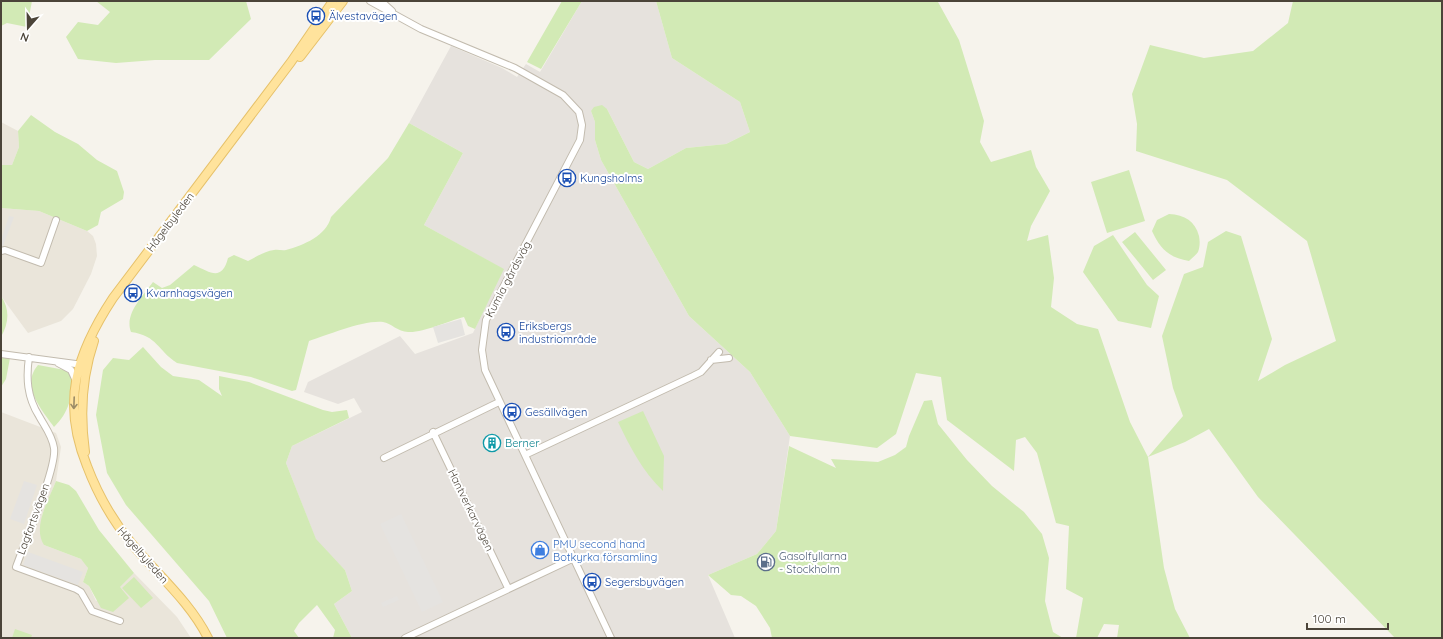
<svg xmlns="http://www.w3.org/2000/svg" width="1443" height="639" viewBox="0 0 1443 639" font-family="Quicksand,sans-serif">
	<rect width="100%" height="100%" fill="#f6f3ec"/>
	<path fill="#eae5da" d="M1,122L18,131L19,147L12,165H1Z
		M1,208L39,211L87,231L93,236L96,244L97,256L91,274L73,309L61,321L28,333L1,296Z
		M1,412L56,433L61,447L56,481L42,515L44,545L81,559L86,564L88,568L83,582L89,586L96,601L120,587L134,573L177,617L191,638H1Z"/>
	<path fill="#e6e2dd" d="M582,1H656L672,58L740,102L750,132L726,144L686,148L648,169L634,162L607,109L591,111L595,122V140L601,160L689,316L750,372L790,436L776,531L757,554L708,575L735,638H352L334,604L352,591L345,570L316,540L286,463L292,446L362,412L354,398L338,404L304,392L308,382L400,336L415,354L473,333L503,269L424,225L463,153L409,123L451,46L502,68L517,77L526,64L540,72Z"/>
	<path fill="#d2eab5" d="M1,1H32L27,27L7,23L1,26Z
		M96,1H246L251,19L209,60H155L116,63L78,59L66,37L78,22L98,25L110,12Z
		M562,1H582L541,69L527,62Z
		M656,1L938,2L959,40L984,121L980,142L991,162L1031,150L1036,167L1050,191L1031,226L1027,241L1048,235L1054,278L1051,307L1077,324L1098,329L1130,422L1148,457L1183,416L1173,388L1162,336L1184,274L1203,267L1208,242L1226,231L1241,236L1272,339L1258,381L1285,365L1336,341L1307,241L1227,180L1136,151L1137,124L1132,94L1150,45L1204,58L1253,51L1288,23L1293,1H1442V638H1395L1258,497L1209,429L1185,442L1148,457L1164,568L1175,609L1190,638H1117L1119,625L1104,624L1097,638H1076L1083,598L1066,589L1069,526L1056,523L1037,453L1025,437L1016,440L1014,471L947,420L941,377L916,373L896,434L877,448L790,436L750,372L689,316L601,160L595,140V122L591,111L594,107L602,105L607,109L634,162L648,169L686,148L726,144L750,132L740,102L672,58Z
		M31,115L55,132L78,144L97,160L117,171L124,192L123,199L101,212L98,225L87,231L39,211L1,208V165H12L19,147L18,131Z
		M409,123L463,153L424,225L504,269L475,329L468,326L464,317C448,321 423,333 408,332C398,332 391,323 383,322C363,320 328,335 309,341L296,390L292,391L251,377L177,363C157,350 158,336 131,332C124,314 143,296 153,282L162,288L170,285L194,265C211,273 222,281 228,258L234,255L248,261C256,257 265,251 274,250C278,249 282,251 286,250C304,245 326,236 331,217L388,158Z
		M1129,170L1145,221L1107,233L1091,182Z
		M1169,214C1185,215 1195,221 1199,236C1200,241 1200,247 1198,252C1196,255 1192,258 1189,261C1170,258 1160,249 1152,231L1157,220Z
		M1135,232L1166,270L1153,280L1122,242Z
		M1113,235L1147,285L1159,296L1151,328L1118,321L1083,272L1094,246Z
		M1,296C10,309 9,323 1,337Z
		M143,347L161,367L173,376L199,380L222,396L219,389V376L249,382L323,410L332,412L347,410L349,418L292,446L286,463L316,539L345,570L352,591L334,604L352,638H333L335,630L317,605L299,623L294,631L299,638H227L209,601L126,505L107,473L96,415L103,370L113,358L129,360Z
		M1,357L10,358L6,379L1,387Z
		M38,365L65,370L74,376C72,396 69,413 54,427C42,410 20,386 38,365Z
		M932,400L938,424L967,460L992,486L1024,512L1042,534L1049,558L1045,601L1053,632L1063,638H772L770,628L756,606L741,596L731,595L708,575L757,554L776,531L789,446L836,468L831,459L878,462L895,455L906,447L909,436L924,401Z
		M643,411L664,456L663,491C643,472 630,447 618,422Z
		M56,481L69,485L76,491L99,530L134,573L120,587L129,598L113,612L101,608L89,586L83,582L88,568L81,559L44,545C32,527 49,499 56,481Z
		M134,577L153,598L141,608L122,588Z
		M15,629L32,635L31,638H12Z"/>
	<path fill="#e5e3e0" d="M9,216L14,217L3,246H1V240Z
		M461,319L465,335L438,343L433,327Z
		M24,481L37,485L24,524L10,519Z
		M401,514L443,602L422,612L380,524Z
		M28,552L83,572L78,585L23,565Z
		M397,596L399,600L383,607L381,603Z"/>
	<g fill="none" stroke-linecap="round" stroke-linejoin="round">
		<defs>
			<path id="minor" d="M370,1L421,29L515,68L563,95L579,112L582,125L580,140L486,320L482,350L485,370L611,638
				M381,1L392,11
				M1,251L5,250L41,263L56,220
				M1,354L83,365
				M29,357C26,378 27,397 39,416C45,427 52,435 54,448C57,468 24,544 16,567L76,589L81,592L92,611L120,621
				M711,360L729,358
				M58,363L71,370L76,381
				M433,432L508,588
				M525,455L693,376L701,372L719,352
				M384,458L499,402
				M405,638L572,559"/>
			<path id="major" d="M300,57L343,1
				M85,452C80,416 82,376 94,341
				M208,638C190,602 158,575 132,544C112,520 98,495 87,466C61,402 76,354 113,298L291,62L333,1"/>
		</defs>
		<use href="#minor" stroke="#c2bbae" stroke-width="8"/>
		<use href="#major" stroke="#e6c16a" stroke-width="10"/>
		<use href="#minor" stroke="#fff" stroke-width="6"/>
		<use href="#major" stroke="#ffe39c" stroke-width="8"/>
	</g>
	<defs><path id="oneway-shaft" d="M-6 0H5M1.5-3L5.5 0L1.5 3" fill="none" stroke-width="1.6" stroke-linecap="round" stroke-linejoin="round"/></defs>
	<use stroke="#9c8c66" href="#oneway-shaft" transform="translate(74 403) rotate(92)"/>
	<defs>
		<symbol id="bus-ring" viewBox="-11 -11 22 22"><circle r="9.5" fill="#fff" stroke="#1a4fb4" stroke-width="1.5"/><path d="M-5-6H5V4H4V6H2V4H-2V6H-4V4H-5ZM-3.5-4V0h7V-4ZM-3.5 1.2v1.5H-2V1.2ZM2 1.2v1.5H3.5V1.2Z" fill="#1a4fb4"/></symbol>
		<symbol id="building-ring" viewBox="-11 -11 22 22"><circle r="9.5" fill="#fff" stroke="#0f9aa8" stroke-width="1.5"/><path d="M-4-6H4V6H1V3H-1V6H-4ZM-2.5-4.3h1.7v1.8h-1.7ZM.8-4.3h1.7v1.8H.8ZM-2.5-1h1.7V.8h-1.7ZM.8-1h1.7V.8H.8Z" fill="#0f9aa8"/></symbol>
		<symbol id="shop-ring" viewBox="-11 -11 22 22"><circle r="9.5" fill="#fff" stroke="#3f7fe0" stroke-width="1.5"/><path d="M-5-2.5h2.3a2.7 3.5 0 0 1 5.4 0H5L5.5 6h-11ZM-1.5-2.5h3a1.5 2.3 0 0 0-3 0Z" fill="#3f7fe0"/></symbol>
		<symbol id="fuel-ring" viewBox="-11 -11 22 22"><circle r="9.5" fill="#fff" stroke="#5c6f8a" stroke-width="1.5"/><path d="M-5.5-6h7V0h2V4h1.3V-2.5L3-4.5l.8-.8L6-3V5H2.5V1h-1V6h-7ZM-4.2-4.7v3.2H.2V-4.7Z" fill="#5c6f8a"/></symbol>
	</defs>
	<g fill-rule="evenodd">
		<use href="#bus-ring" x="306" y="6" width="20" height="20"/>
		<use href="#bus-ring" x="557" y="168" width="20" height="20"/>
		<use href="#bus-ring" x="123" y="283" width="20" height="20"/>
		<use href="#bus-ring" x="496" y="322" width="20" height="20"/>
		<use href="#bus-ring" x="502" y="402" width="20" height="20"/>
		<use href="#building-ring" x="482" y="433" width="20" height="20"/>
		<use href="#shop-ring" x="530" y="540" width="20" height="20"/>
		<use href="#fuel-ring" x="756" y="552" width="20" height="20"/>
		<use href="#bus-ring" x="582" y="572" width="20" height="20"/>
	</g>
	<g text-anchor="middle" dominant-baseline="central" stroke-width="4" stroke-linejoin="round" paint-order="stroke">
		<g font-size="11" fill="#164399" stroke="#fff" text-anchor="start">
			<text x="329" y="16">Älvestavägen</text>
			<text x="580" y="178">Kungsholms</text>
			<text x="146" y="293">Kvarnhagsvägen</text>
			<text x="519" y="326">Eriksbergs<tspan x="519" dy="13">industriområde</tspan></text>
			<text x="525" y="412">Gesällvägen</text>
			<text x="605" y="582">Segersbyvägen</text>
		</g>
		<g font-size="11" fill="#4b4439" stroke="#fff">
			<text transform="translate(170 222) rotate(-53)">Hågelbyleden</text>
			<text transform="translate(508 279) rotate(-62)">Kumla gårdsväg</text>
			<text transform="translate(471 510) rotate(64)">Hantverkarvägen</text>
			<text transform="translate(33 519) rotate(-70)">Lagfartsvägen</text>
			<text transform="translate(143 555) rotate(49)">Hågelbyleden</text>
		</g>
		<g font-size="11" fill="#0d838f" stroke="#fff" text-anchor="start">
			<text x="505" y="443">Berner</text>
		</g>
		<g font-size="11" fill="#366cbe" stroke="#fff" text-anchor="start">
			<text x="553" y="544">PMU second hand<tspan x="553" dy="13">Botkyrka församling</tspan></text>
		</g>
		<g font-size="11" fill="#4e5e75" stroke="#fff" text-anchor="start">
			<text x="779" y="556">Gasolfyllarna<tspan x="779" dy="13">- Stockholm</tspan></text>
		</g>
	</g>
	<rect width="1443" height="639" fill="none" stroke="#4b4439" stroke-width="4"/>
	<g transform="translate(28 28) rotate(200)" stroke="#ffffff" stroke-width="3" paint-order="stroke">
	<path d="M0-3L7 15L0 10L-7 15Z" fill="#4b4439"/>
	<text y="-6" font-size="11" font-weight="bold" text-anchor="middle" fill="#4b4439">N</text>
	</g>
	<path d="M1307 623v6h81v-6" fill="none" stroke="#4b4439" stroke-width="2"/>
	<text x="1313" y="623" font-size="12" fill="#4b4439" stroke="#ffffff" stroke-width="3" paint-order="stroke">100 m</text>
</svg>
